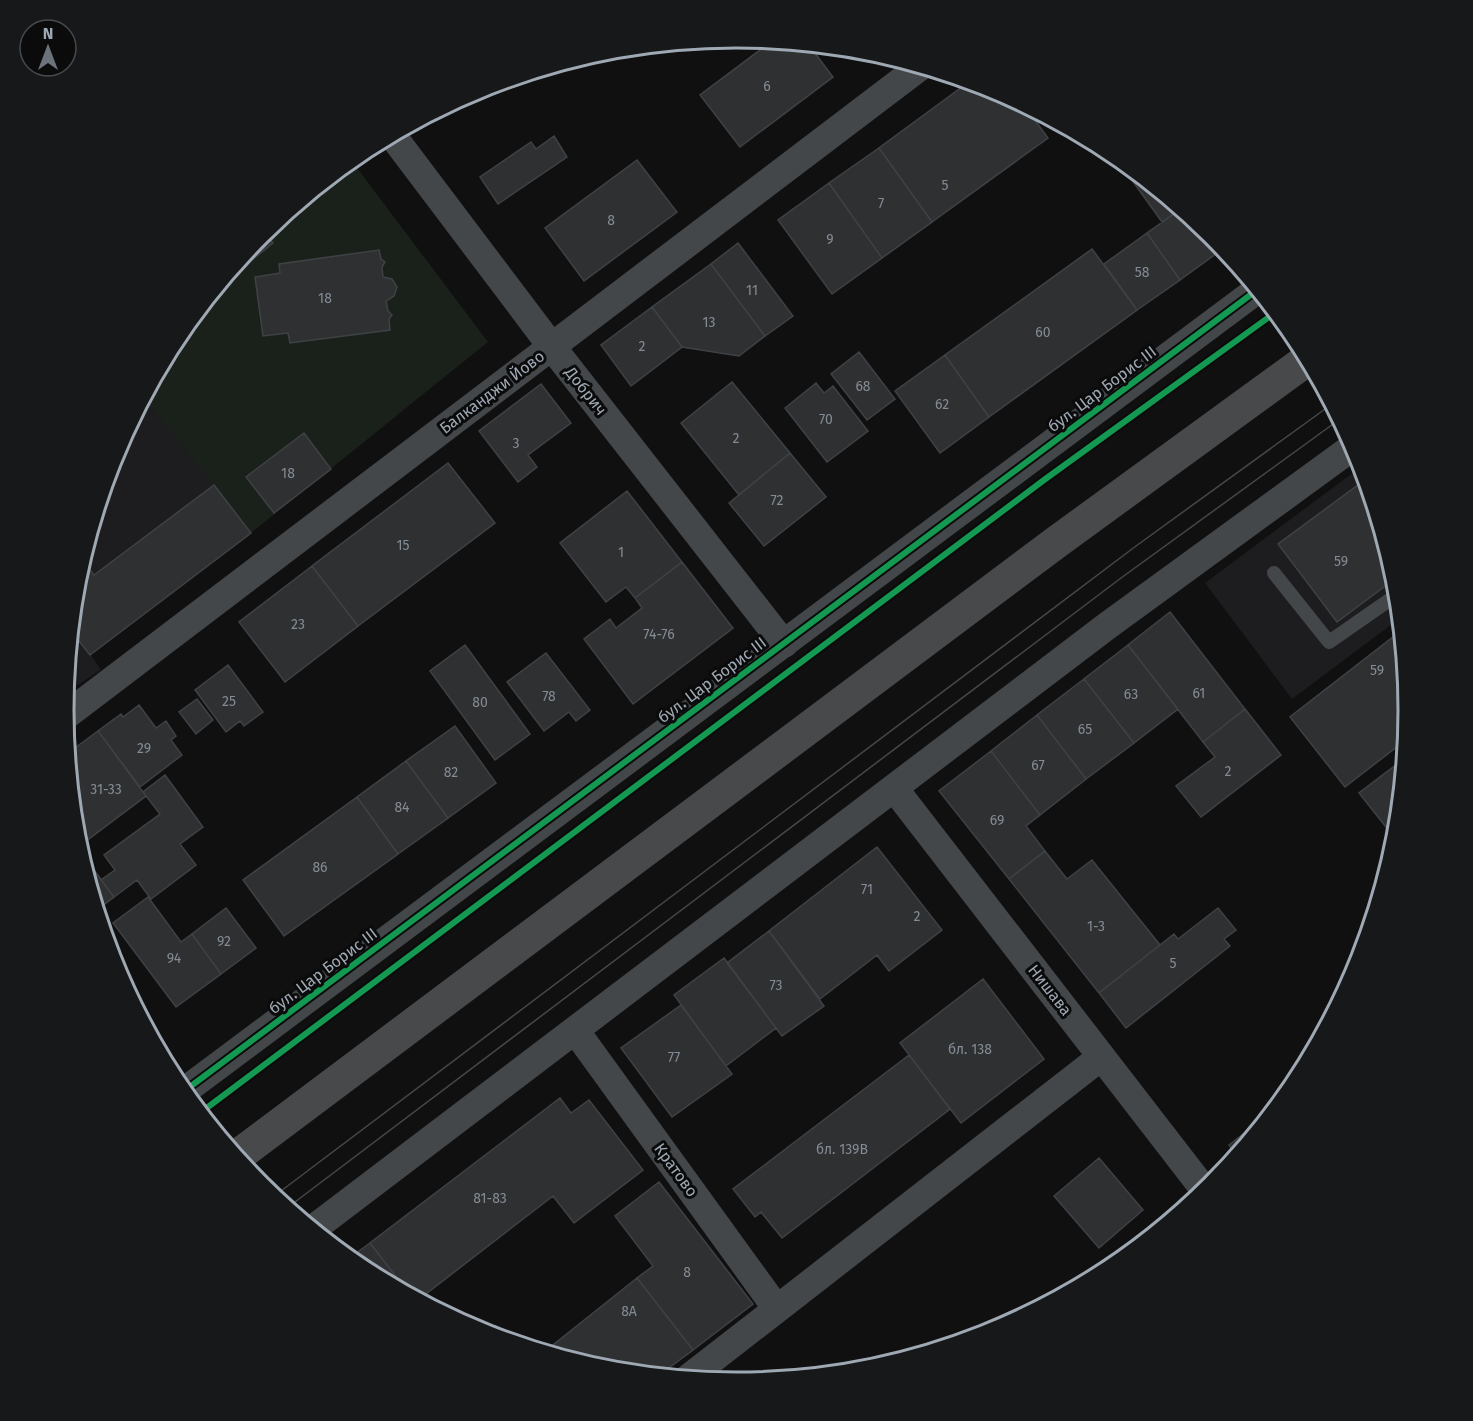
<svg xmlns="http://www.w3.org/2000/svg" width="1473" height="1421" viewBox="0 0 1473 1421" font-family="'Fira Sans',sans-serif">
	<rect width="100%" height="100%" fill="#101011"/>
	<path fill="#1d1d1f" d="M145,397L251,533L91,655L101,670L65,693L77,579L115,453Z
		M1362,466L1397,580L1400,618L1292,699L1205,583Z"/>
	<path fill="#1a211b" d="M351,160L488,342L251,533L144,397L177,336L261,234Z"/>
	<path fill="#2f3032" stroke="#3f4245" stroke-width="1.5" d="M772,41L809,45L833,77L740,147L700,95Z
		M514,78L497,91L492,85L467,104L463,98L479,89Z
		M970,81L994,89L1024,105L1048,138L932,222L879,148Z
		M554,136L567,157L498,204L480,177L531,142L536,149Z
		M1093,142L1105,148L1100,152Z
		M879,148L932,222L882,258L829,183Z
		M1118,157L1181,209L1162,222L1116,158Z
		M637,160L677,212L584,281L545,228Z
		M829,183L882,258L832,294L778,220Z
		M1181,209L1213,235L1224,248L1180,280L1147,233Z
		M264,232L273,243L236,273L232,269Z
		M1147,233L1180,280L1137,310L1104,264Z
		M738,243L793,316L765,336L711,264Z
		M1092,249L1137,310L989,417L945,355Z
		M379,250L381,259L385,262L382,267L383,277L392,279L397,287L394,296L386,301L388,311L392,315L389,319L390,330L290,343L288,333L263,336L255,277L280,273L279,264Z
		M711,264L765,336L739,356L682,347L652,307Z
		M652,307L682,347L631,386L601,345Z
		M859,352L895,399L867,420L831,374Z
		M945,355L989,417L940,453L895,391Z
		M732,382L790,453L739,495L681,423Z
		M816,383L824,393L833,386L868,431L827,462L785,408Z
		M541,384L571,423L528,455L537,467L518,482L479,431Z
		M304,433L331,469L274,513L246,477Z
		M790,453L826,497L764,546L729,503Z
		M448,463L495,523L358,626L312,566Z
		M1366,479L1396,578L1337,622L1278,544Z
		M214,485L251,533L90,655L71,631L77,579L82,560L94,575Z
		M627,491L682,562L635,598L626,587L606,602L560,543Z
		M682,562L733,628L633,704L584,639L610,619L616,628L642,608L635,598Z
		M312,566L358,626L285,682L239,622Z
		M1170,612L1245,709L1203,742L1128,645Z
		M1402,630L1409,711L1407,739L1345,787L1290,717Z
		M465,645L530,734L495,760L430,671Z
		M1128,645L1178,709L1134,743L1084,679Z
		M546,653L590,710L576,721L569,712L544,731L507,682Z
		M228,665L263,712L244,726L240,721L226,732L195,690Z
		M1084,679L1134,743L1086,779L1037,715Z
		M197,699L213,720L196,734L179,712Z
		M139,705L156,728L166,721L176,736L171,740L182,755L140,787L98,731L121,714L123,717Z
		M1245,709L1281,755L1201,817L1176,786L1215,757L1203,742Z
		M1037,715L1086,779L1040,815L991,751Z
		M455,726L496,783L448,818L406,761Z
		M98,731L146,796L78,847L68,753Z
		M991,751L1040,815L1026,826L1045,851L1009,879L939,791Z
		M1405,758L1397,841L1359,793Z
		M406,761L448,818L398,854L357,797Z
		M165,775L203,827L180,844L196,865L151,899L137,880L114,897L101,880L115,870L104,855L160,814L143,792Z
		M357,797L398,854L284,936L243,880Z
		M877,847L942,930L889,971L877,955L820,999L769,931Z
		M1045,851L1067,879L1092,860L1160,945L1099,993L1009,879Z
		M83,855L114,897L97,910L81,857Z
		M148,897L181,942L192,934L221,974L176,1007L113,923Z
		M226,908L256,948L221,974L192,934Z
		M1218,908L1236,930L1224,939L1230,946L1126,1028L1099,993L1174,934L1178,939Z
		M769,931L824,1006L782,1036L727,963Z
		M724,958L776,1028L726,1066L674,995Z
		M983,979L1044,1059L961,1123L900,1043Z
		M681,1005L732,1074L672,1117L621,1048Z
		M909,1055L950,1109L782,1238L761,1212L755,1217L733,1189Z
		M560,1098L571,1113L589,1100L643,1170L574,1223L553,1196L418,1300L411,1296L370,1243Z
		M1278,1106L1238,1156L1229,1145Z
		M1099,1158L1143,1210L1099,1248L1054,1196Z
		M659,1182L753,1304L693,1350L637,1278L653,1266L615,1216Z
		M370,1243L411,1296L362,1270L348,1259Z
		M637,1278L693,1350L658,1376L605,1370L563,1358L553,1345Z
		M553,1345L563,1358L544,1352Z"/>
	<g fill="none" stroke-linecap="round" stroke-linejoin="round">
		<path stroke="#44474a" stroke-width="14" d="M1274,573L1329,642L1398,594
			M489,1335L494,1332"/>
		<path stroke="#44474a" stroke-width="28" d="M392,135L552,347L784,644
			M64,717L921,66
			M894,788L1206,1192
			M575,1030L777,1309
			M183,1092L1257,290
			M313,1229L1107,626L1354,446
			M687,1379L1101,1057"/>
		<path stroke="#47494b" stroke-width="33" d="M236,1157L1058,541L1308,359"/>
		<path stroke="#45474a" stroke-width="1.5" d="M273,1197L1136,546L1332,404
			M287,1208L1121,578L1340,419"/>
		<defs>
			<path id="cycleway" d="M183,1092L1257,290
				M200,1113L1044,480L1276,312"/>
		</defs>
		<use href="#cycleway" stroke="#0b0b0c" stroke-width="10"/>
		<use href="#cycleway" stroke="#139951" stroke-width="6"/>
	</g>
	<g text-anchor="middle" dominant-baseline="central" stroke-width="6" stroke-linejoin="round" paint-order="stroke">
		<g font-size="14" fill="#838b94">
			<text x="767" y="86">6</text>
			<text x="945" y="185">5</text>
			<text x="881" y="203">7</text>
			<text x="611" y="220">8</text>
			<text x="830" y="239">9</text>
			<text x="1142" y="272">58</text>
			<text x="752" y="290">11</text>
			<text x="325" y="298">18</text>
			<text x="709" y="322">13</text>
			<text x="1043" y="332">60</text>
			<text x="642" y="346">2</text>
			<text x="863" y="386">68</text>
			<text x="942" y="404">62</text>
			<text x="826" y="419">70</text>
			<text x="736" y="438">2</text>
			<text x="516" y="443">3</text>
			<text x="288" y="473">18</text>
			<text x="777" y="500">72</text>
			<text x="403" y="545">15</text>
			<text x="621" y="552">1</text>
			<text x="1341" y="561">59</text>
			<text x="298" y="624">23</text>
			<text x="659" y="634">74-76</text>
			<text x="1377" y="670">59</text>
			<text x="1199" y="693">61</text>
			<text x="1131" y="694">63</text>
			<text x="549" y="696">78</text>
			<text x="229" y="701">25</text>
			<text x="480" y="702">80</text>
			<text x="1085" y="729">65</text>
			<text x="144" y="748">29</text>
			<text x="1038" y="765">67</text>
			<text x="1228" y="771">2</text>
			<text x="451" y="772">82</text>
			<text x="106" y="789">31-33</text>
			<text x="402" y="807">84</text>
			<text x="997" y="820">69</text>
			<text x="320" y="867">86</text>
			<text x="867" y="889">71</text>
			<text x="917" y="916">2</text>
			<text x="1096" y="926">1-3</text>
			<text x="224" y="941">92</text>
			<text x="174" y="958">94</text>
			<text x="1173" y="963">5</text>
			<text x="776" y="985">73</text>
			<text x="970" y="1049">бл. 138</text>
			<text x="674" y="1057">77</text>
			<text x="842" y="1149">бл. 139В</text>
			<text x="490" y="1198">81-83</text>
			<text x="687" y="1272">8</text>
			<text x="629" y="1311">8А</text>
		</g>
		<g font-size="16" fill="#9fa9b4" stroke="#0b0b0c">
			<text transform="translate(1102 389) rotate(-37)">бул. Цар Борис III</text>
			<text transform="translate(586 391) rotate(52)">Добрич</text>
			<text transform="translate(492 392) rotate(-37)">Балканджи Йово</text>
			<text transform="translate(712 680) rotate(-37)">бул. Цар Борис III</text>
			<text transform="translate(323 971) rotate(-37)">бул. Цар Борис III</text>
			<text transform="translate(1050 990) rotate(52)">Нишава</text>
			<text transform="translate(676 1170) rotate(54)">Кратово</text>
		</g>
	</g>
	<path d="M0 0H1473V1421H0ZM74 710a662 662 0 1 1 1324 0a662 662 0 1 1-1324 0Z" fill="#171819" fill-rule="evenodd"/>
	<path fill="none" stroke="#9fa9b4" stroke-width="3" d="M74 710a662 662 0 1 1 1324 0a662 662 0 1 1-1324 0Z"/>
	<g transform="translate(48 48)"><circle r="28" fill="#0b0b0c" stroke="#464a4f" stroke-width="1.5"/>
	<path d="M0-4.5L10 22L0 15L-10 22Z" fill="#6d737b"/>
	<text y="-9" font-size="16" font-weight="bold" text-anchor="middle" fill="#9fa9b4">N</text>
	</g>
</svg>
